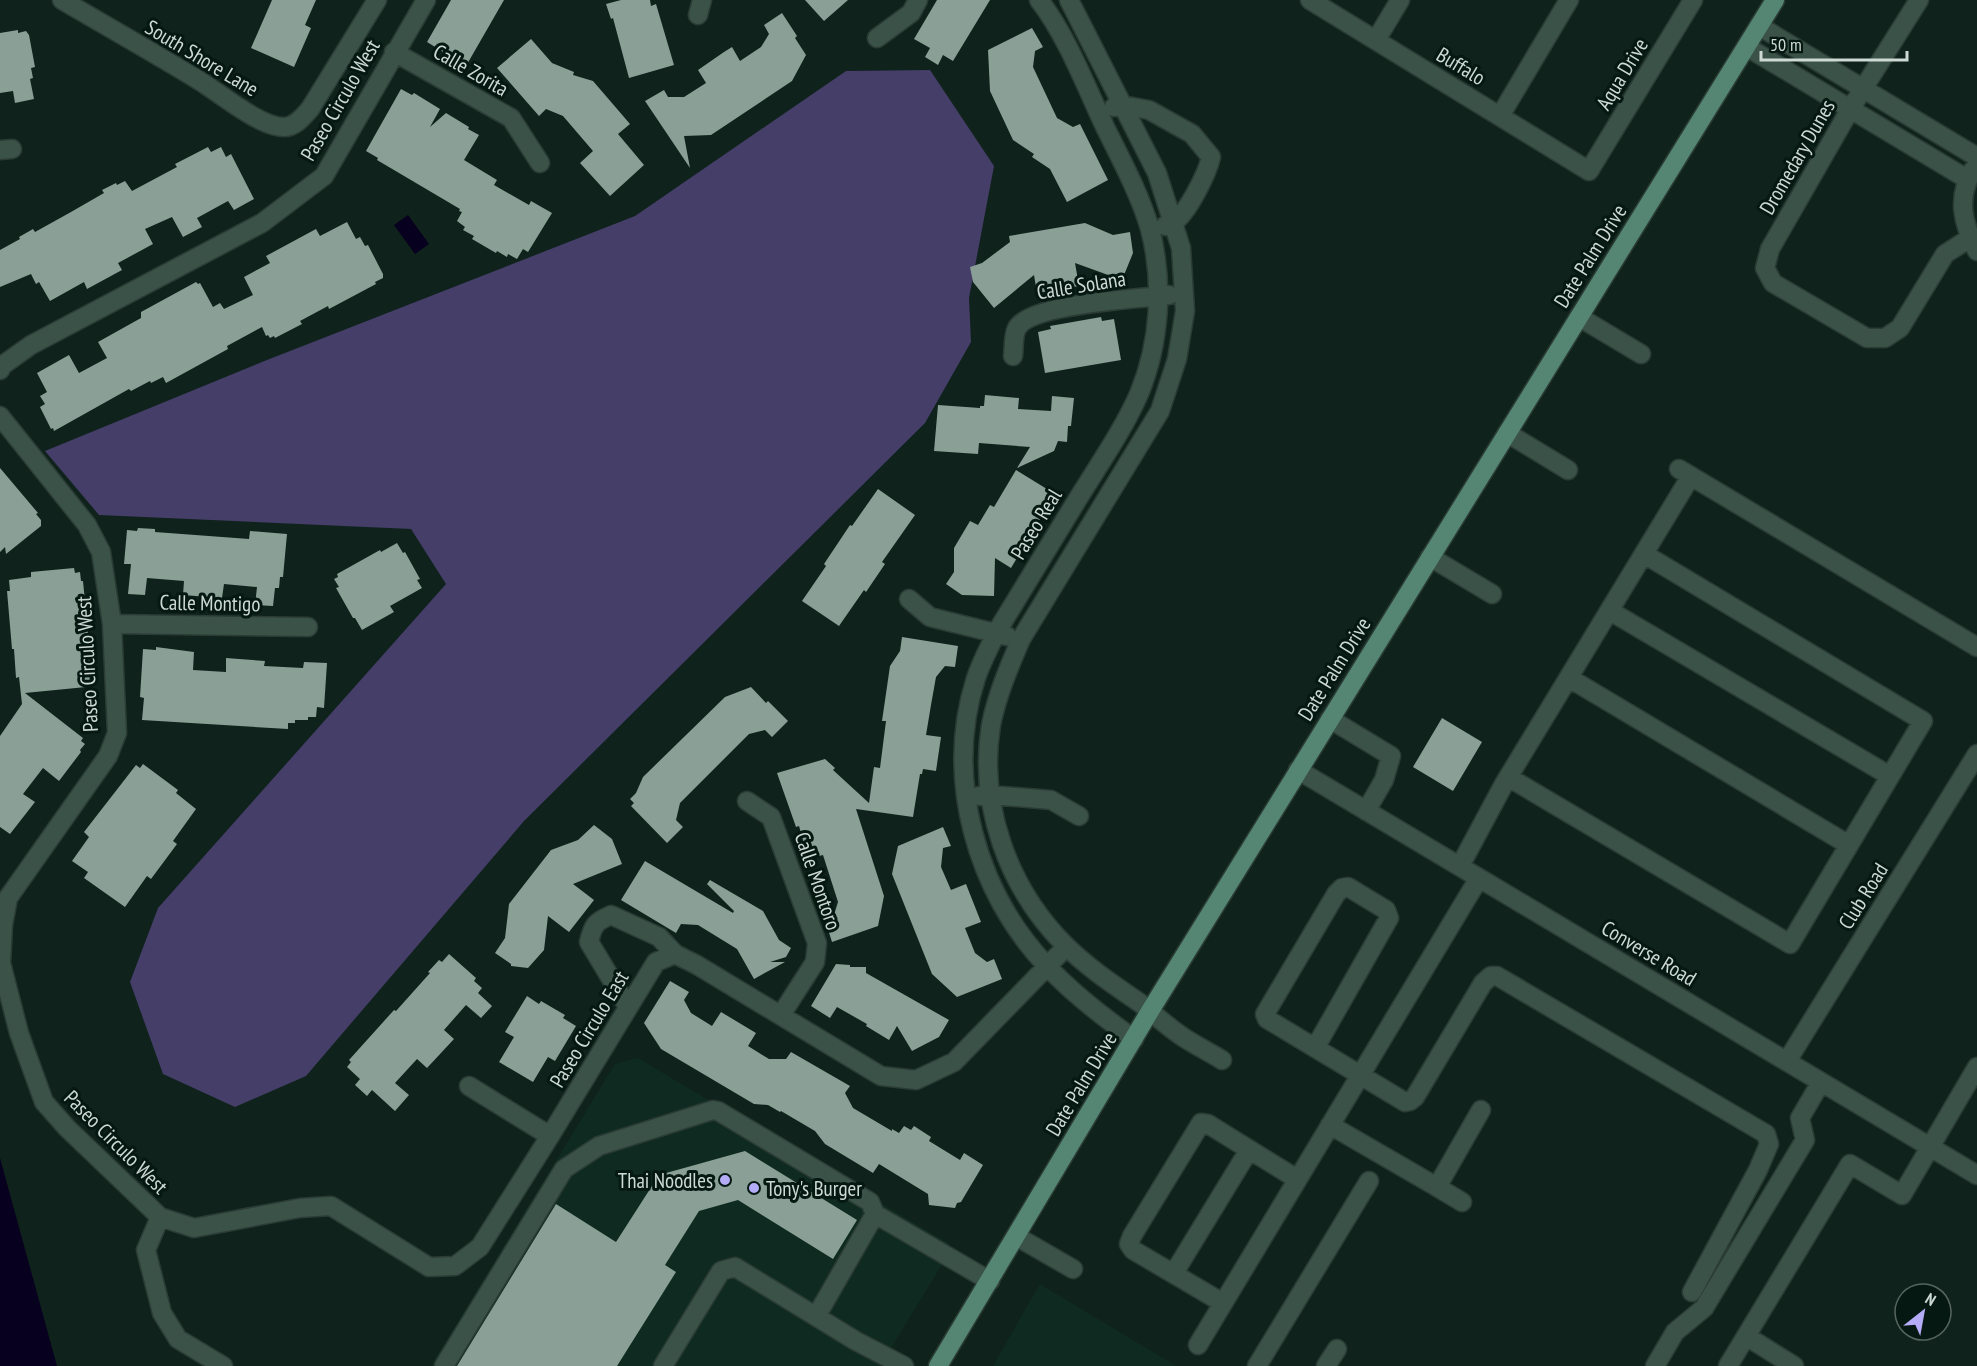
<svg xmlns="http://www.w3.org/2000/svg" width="1977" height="1366" viewBox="0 0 1977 1366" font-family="'PT Sans Narrow',sans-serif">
	<rect width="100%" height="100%" fill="#0f221b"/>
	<path fill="#0f2b21" d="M638,1058L948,1243L941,1266L880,1366H431L615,1064Z
		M1040,1284L1176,1366H993Z"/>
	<path fill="#443e68" d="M930,70L994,166L969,298L971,342L925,423L524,821L306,1076L235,1107L163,1074L130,982L158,908L446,584L411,529L99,515L45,451L267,360L635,216L846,71Z"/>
	<path fill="#07001f" d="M408,215L429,244L415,254L394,225Z
		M0,1158L57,1366H0Z"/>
	<path fill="#8aa096" d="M272,0H316L305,25L311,28L294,67L251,48Z
		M451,0H504L466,66L427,42Z
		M621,0H650L651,6L656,4L674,65L629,78L613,18L611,19L606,4Z
		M805,0H848L824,21Z
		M937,0H990L953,61L943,55L938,65L925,57L930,48L914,39Z
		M782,13L797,36L795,38L806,55L792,81L711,135L684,136L690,168L645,101L664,90L668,97H684L706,83L698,70L724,52L732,47L740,61L761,47L769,34L764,25Z
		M1032,28L1043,47L1035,51L1033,67L1057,118L1073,127L1080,124L1108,180L1067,202L1050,169L1032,157L1034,154L1013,140L990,91L988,50Z
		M18,30V33L26,31L29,35L35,67L31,68L33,78L30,79L34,99L15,103L13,91L0,93V33Z
		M531,39L552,63L574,72L573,75L593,81L630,124L618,134L644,165L610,196L580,163L593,151L563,116L546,109L539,116L497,68Z
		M401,89L412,95L414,93L440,109L430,127L446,113L469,127L468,129L479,135L464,160L497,180L494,185L529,205L531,201L552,213L528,252L523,249L517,259L508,254L507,257L497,251L496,253L472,239L474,236L463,230L465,227L457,221L462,212L459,211L460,209L377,160L378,158L366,151Z
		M208,147L211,152L221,147L226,157L231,154L254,199L234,210L228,201L197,218L202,227L183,237L172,217L145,229L153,244L118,263L122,270L87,289L84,282L50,301L39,282L36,284L31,274L0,287V250L20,239L19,237L33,229L35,232L71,212L104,193L102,190L116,183L117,185L125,181L132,191L177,167L175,164Z
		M347,222L356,239L360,237L365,246L368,245L383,274V278L375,282L376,284L329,309L328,306L300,321L302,324L275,338L274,336L270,338L268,335L266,336L262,327L227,346L228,349L166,383L163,377L151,383L150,381L131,391L129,389L54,431L53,428L51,429L40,407L45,404L40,396L47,392L37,373L69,355L79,373L107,358L98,342L141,318V312L196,282L198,284L200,283L213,307L220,303L224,309L253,295L244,277L270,263L266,256L316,229L320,236Z
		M1085,223L1113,235L1130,232L1133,253L1122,280L1075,263L1079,286L1037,293L1034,275L994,308L973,282L970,267L982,263L1010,242L1009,236Z
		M1101,317L1102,321L1114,319L1121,360L1045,373L1038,332L1051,329L1050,326Z
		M985,395L1019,398L1018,409L1051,411L1052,396L1074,398L1071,426H1068L1067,442L1058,441L1054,451L1017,468L1030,447L979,443L978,454L934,451L938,405L980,408V406H984Z
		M0,468L38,513L36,514L41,520V526L6,554L5,547L0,552Z
		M1016,470L1055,494L1011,568L995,558L994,596L962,595L946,584L954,572V548L970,521L978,525L990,505L994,507Z
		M878,489L915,515L882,562L885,564L866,592L864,590L839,626L802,601L826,566L824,564L850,525L852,526Z
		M138,528L155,529V532L249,539L250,531L287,534L283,577H280L279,588H275L273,606L255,605L257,587L224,584L222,598L183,595L184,581L147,578L145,595L128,594L131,564H124L127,530L137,531Z
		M397,543L403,553L405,552L420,579L417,580L422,588L390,606L394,612L362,630L355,618H353L336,588L339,587L334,579L338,577L337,574L380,550L381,552Z
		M74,568L75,573L80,572L81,581H83L92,674H89L90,682L86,683V687L25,693L83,738L81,741L85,744L80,750L81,752L59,781L43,768L23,794L35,802L10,834L0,827V736L22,704L19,677L16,678L14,649H12L7,591H10L9,580L31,577V572Z
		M902,637L958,646L955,667L945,666L936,677L931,705L926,735L941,737L936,771L923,769L922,774H920L913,817L856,809L884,896L878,926L832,942L825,920L833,918L838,902L823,855L819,856L817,851L807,854L799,826L796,827L777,773L825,759L835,768L833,770L869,803L874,767L880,768L886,721H882L890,666L900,651Z
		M156,647L194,652L193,670L226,672V658L265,661L264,666L303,668L304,662L327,663L324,708L317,707L316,717H308V720H295V723H288V729L142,720L144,698L140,697L143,649L156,650Z
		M751,687L766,703L768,701L788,721L772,737L765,730L749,734L680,803L676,820L683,827L667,843L631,806L634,803L630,799L636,793L643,777L725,697Z
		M1442,718L1482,742L1453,791L1413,767Z
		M143,764L178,790L176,793L196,809L173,841L177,844L151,879L147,876L125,907L84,878L88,872L72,861L89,837L84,832L136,765L140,768Z
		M594,825L612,839L622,864L573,884L594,900L569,932L548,916L544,950L528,968L511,966V964L495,953L505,938L509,904L551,850L578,840Z
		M943,827L951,846L943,848L941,867L951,890L966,884L981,922L965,928L975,953L987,962L994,959L1002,979L957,997L932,974L892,874L898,846Z
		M645,861L733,913L734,911L707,884L710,880L763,911L779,940L791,948L786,957L770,962H785L754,979L737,949L698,925L681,924L676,933L621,900Z
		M449,954L476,978L474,981L482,988L478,993L492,1006L481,1018L466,1005L444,1030L454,1039L427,1068L417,1059L395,1083L409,1095L395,1111L372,1090L367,1096L355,1085L360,1079L347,1067L351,1062L349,1060L394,1010L396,1011L430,973L428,972L439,960L442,962Z
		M836,964L850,965V967H866V973L949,1020L939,1037L912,1051L897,1026L889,1040L866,1026L867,1024L837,1007L830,1018L811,1006Z
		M670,981L689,992L684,1000L691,1013L712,1026L721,1012L756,1033L748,1046L769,1059H786L791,1052L850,1086L845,1093L853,1108L892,1131V1129L899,1133L904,1126L911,1130L914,1126L931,1137L929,1141L960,1160L964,1153L983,1165L961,1202L957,1203L955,1208L929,1205L928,1194L879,1164L873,1173L825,1144L815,1131L781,1111L780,1112L768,1105L754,1104L661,1049L644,1023Z
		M527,996L539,1004L541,1001L565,1015L563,1018L576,1026L555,1061L548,1057L533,1082L499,1062L514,1037L505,1032Z
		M745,1151L857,1220L833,1259L738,1200L699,1211L665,1265L676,1272L617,1366H457L556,1204L616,1242L659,1175Z"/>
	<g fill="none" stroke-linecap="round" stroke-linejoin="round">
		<defs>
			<path id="minor" d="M62,0C108,27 154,53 200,81C221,94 260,127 284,127C295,127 303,117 310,109L377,0
				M1039,0C1067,36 1086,87 1106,129C1122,161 1140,195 1150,229C1164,283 1160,343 1139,394C1123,430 1100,463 1079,497C1052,542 1024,587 996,633C989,648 981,663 976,678C944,777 976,892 1047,966C1073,994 1103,1017 1134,1039
				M1069,0L1157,173L1181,248L1185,311L1177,359L1160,411L1021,639C1009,667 997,695 991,725C978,805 1008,888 1065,945C1087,967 1114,985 1140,1003C1154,1014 1168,1027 1183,1037C1195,1045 1209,1052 1222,1060
				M1310,0L1589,171L1693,0
				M1919,0L1851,108L1770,249L1765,268L1773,283L1867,338H1885L1900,328L1945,254L1970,238
				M698,15L702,0
				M1759,26L1977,157
				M877,38L911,13L918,0
				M1376,40L1400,0
				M1747,47L1967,179
				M394,52L511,118L540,163
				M1114,107L1122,105L1149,110L1192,134L1211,157C1207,174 1188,212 1174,222C1174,222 1165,225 1165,226
				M1500,116L1569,0
				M0,150L12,149
				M1973,170C1956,198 1963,224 1977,251
				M1579,317L1641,354
				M1013,356C1014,348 1013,335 1017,328C1031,303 1139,299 1169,295
				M0,370L3,365L31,345L262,223L324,176L426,0
				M0,416L87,525L101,552L112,624L117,733L108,756L8,898L3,925L1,963L19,1033L44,1102L67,1128L160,1217L194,1228L300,1208L331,1206L429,1267L455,1266L480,1247L550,1136L656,962L675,954L697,965L881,1076L916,1080L954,1062L1066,947
				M1507,433L1568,470
				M1679,469L1977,647
				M1430,557L1492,594
				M909,599L930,617L1007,636
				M1610,611L1890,776
				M112,624L308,627
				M1569,678L1849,845
				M1330,719L1391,756L1384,780L1366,811
				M1298,770L1977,1175
				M1508,777L1790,944L1923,721L1644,554
				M979,796L991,795L1051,800L1079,816
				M747,801L771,817L817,943L815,962L781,1015
				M1460,866L1504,784L1691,476
				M628,1007L589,942C593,925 595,922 611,915L659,937L675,954
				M1315,1048L1389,918L1386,910L1348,887L1342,888L1336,894L1265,1014L1267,1019L1405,1102L1410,1101L1415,1097L1483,983L1491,976H1497L1766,1134L1769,1144L1758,1170L1692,1292
				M1787,1061L1977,754
				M469,1086L550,1136
				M1330,1125L1437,1187L1481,1110
				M1437,1187L1462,1202
				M160,1217L146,1250L162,1313L178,1339L223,1366
				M1016,1236L1073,1269
				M1174,1273L1249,1150
				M1223,1303L1133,1250L1129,1244L1132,1236L1201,1123L1208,1124L1297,1179
				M817,1315L875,1214L990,1281
				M1746,1336L1794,1366
				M1198,1345L1479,878
				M444,1366L564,1169L599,1146L713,1110L718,1111L870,1202L875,1214
				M663,1366L721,1271L735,1267L856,1341L904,1366
				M1257,1366L1369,1181
				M1326,1366L1337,1349
				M1655,1366L1675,1332L1704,1308L1805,1140L1800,1118L1821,1082
				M1728,1366L1850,1164L1902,1195L1977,1067"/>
			<path id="major" d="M938,1366L1150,1011L1775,0"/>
		</defs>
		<use href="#minor" stroke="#2a3c35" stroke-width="21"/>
		<use href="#major" stroke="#2a3c35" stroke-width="21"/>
		<use href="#minor" stroke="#3b5248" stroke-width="18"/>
		<use href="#major" stroke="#558573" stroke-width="18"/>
	</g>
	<g fill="#b5acf8" stroke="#061812" stroke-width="2">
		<circle cx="725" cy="1180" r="6"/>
		<circle cx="754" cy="1188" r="6"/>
	</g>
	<g text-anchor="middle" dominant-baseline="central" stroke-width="6" stroke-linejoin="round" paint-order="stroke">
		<g font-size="21" fill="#cdd9d4" stroke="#061812">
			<text transform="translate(202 58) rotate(31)">South Shore Lane</text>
			<text transform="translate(1461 66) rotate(31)">Buffalo</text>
			<text transform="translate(471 70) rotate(30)">Calle Zorita</text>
			<text transform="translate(1622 74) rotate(-59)">Aqua Drive</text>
			<text transform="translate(340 100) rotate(-60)">Paseo Circulo West</text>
			<text transform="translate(1797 157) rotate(-60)">Dromedary Dunes</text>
			<text transform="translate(1590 256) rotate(-58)">Date Palm Drive</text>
			<text transform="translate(1081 285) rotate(-9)">Calle Solana</text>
			<text transform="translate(1036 524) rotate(-59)">Paseo Real</text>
			<text transform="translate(210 603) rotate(1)">Calle Montigo</text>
			<text transform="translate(87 664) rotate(-93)">Paseo Circulo West</text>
			<text transform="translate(1334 669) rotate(-58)">Date Palm Drive</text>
			<text transform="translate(818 881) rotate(71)">Calle Montoro</text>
			<text transform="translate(1863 896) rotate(-58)">Club Road</text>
			<text transform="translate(1649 953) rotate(31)">Converse Road</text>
			<text transform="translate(589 1029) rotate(-59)">Paseo Circulo East</text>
			<text transform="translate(1081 1084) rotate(-59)">Date Palm Drive</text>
			<text transform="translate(116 1142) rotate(45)">Paseo Circulo West</text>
		</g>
		<g font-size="21" fill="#cdd9d4" stroke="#061812" text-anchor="end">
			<text x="713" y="1180">Thai Noodles</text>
			<text x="766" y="1188" text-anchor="start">Tony's Burger</text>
		</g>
	</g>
	<g transform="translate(1923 1312) rotate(31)"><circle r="28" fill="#061812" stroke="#566560" stroke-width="1.5"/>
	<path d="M0-4.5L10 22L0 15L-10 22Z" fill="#b5acf8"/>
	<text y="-9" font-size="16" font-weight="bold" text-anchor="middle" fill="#cdd9d4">N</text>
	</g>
	<path d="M1761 51v9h146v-9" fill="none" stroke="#cdd9d4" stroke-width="3"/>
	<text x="1770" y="51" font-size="18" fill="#cdd9d4" stroke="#061812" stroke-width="4.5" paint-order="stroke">50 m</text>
</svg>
